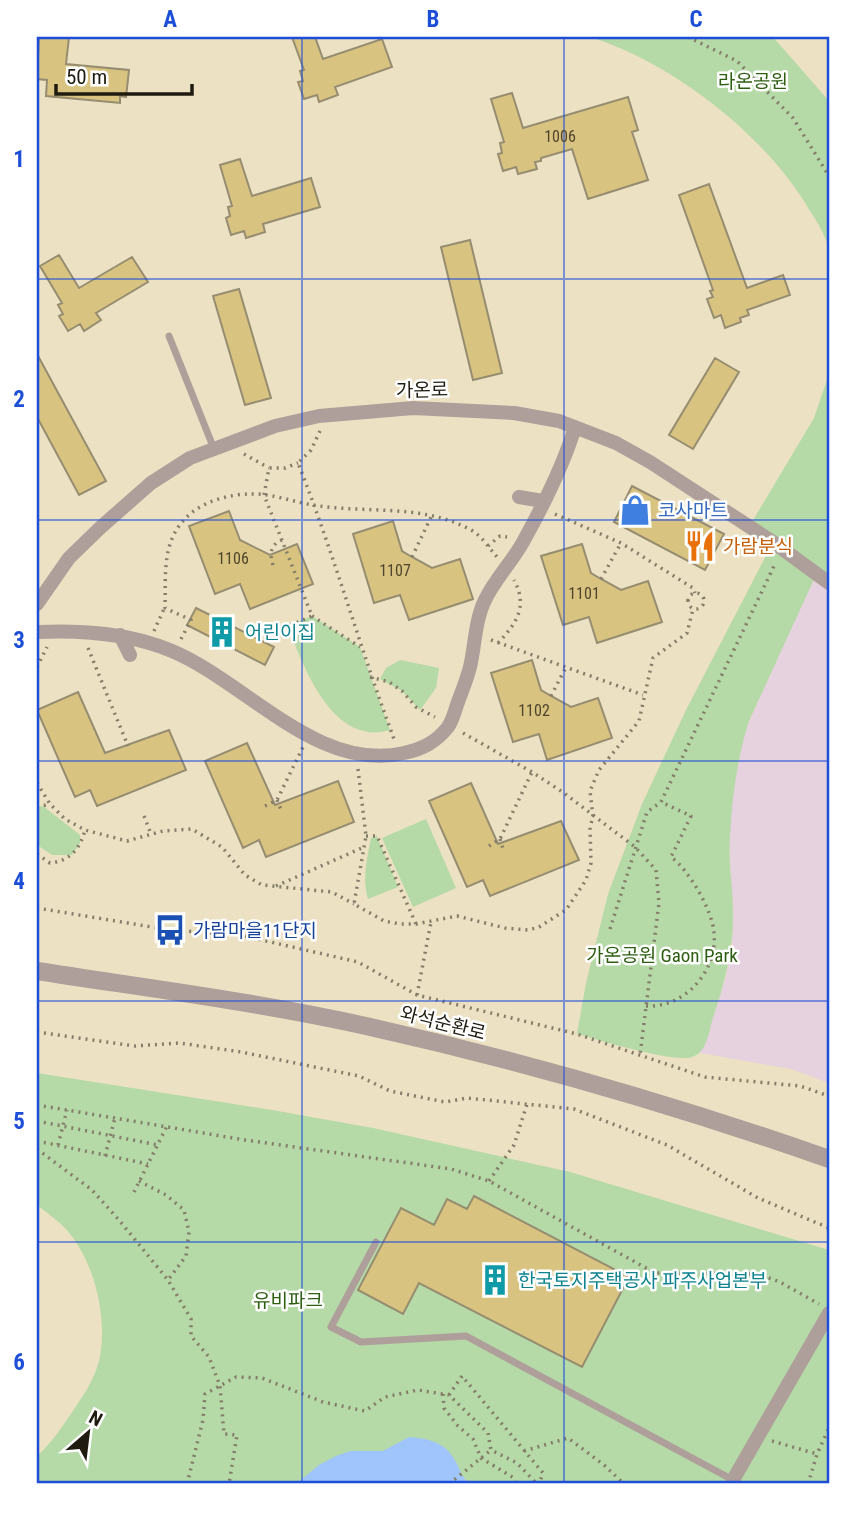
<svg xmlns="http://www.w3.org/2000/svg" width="866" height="1521" viewBox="0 0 866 1521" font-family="'Roboto Condensed','Noto Sans KR',sans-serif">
	<rect width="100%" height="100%" fill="#ece1c3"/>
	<path fill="#e6d1de" d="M816,574L829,583V1083L791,1069L700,1053L725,980L732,946L733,912L729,840L733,787L743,739L749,721Z"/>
	<path fill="#b5d9a7" d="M590,37H773L829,101V249C825,235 818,223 810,211C767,136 672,62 590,37Z
		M829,374V583L816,575L749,721C737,759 732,797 730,837C728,862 733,886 733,912C734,950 724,985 712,1021C709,1033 706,1053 692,1057C672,1063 600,1040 577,1034L586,983L608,894L642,804L686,710L772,544L749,527L814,418Z
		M312,616L360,647L390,730C333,747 303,667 288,626Z
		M400,660L439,668L436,688L420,710L402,691L380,679L386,668Z
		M43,806L80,835V843L72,855H52L37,845V807Z
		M426,819L456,888L413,907L382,838Z
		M377,836L398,887L368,899C362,880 367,858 371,838Z
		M37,1073L272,1110L373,1128L570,1172L829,1250V1484H37V1456C50,1445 61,1428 71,1414C82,1397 94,1381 99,1361C109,1319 94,1256 62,1225C54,1218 45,1211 37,1205Z"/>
	<path fill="#a0c4fc" d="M409,1437C432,1439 447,1443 457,1464C461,1472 463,1479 470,1484H296L319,1465L336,1456L350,1451H383Z"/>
	<path fill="#d9c381" stroke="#968d71" stroke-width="2" d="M39,37H69L66,64L129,70L126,97L120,96V103L46,96L47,80L37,79Z
		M292,37H315L323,59L382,39L392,67L335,87L338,95L319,102L317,95L304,99L298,82L303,81L300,71L304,70Z
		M512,93L523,128L628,97L638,130L632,132L648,180L588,199L572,149L541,158V161L535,162L537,169L518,174L516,167L503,171L498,154L502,153L500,143L504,142L491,99Z
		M240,159L252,196L311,178L320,207L263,224L265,232L246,238L244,231L231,235L226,218L230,216L228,207L232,206L220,165Z
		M709,184L747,288L783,275L790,295L747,310L749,315L740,318L741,322L725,328L721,315L714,318L707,299L713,297L710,291L713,290L679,195Z
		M470,240L502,373L473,380L441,247Z
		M59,255L79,288L132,257L148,282L96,313L101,320L84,331L80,324L68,331L59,316L63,314L58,305L62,303L40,266Z
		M239,289L271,398L245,405L213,296Z
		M37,354L106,481L79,495L37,417Z
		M715,358L739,372L693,449L669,435Z
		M632,486L724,534L705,570L614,522Z
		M229,511L240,540L270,555L297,544L313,584L250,609L240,584L215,594L189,526Z
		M393,521L402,551L412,557L432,568L460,559L473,599L409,620L400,595L374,603L353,534Z
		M582,544L591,573L601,579L621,590L648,581L662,622L597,643L589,617L563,625L541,556Z
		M196,608L274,647L265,665L187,625Z
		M532,660L541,690L551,696L571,707L598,698L612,738L547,760L539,734L513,742L491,673Z
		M78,692L105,753L169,730L186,770L97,806L90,790L75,797L37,710Z
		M247,743L275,805L338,781L354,822L266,857L259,840L243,848L205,761Z
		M471,783L498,844L561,821L579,860L490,896L483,880L467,887L429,801Z
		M474,1196L629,1277L582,1367L419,1283L403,1314L358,1290L401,1208L434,1225L447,1199L467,1209Z"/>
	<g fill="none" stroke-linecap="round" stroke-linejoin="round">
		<path stroke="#847d68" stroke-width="3.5" stroke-dasharray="2 5" stroke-linecap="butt" d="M688,37L737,61L793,118L829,176
			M320,431L311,450L298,463C334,554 360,648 394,739
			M244,454L269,468
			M555,514L621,543L693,588L695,593
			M488,546L500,536L507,537
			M412,557L432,515
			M273,565C269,554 271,544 282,540
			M601,579L621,543
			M688 601a8 8 0 1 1 16 0a8 8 0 1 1-16 0Z
			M312,616L360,647
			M154,631L164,609
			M181,639L191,620L165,608C166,573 161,539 190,514C205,501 231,494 250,494C271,493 293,502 313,505C366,514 422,503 471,530C482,536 489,548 497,557
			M258,639L312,616L264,495L269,468H285L298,463
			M491,640L643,695
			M498,643C517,623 528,606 514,580
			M88,648L128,746
			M37,667L47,647
			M370,677L389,682L402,691L416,707L435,717
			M551,696L566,667
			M463,733L532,772L564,793L635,847L656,870L659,903L640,1055
			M358,769L366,836L354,904L384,921L400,924H416L457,916L505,928L528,930L539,927L566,910L586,880L591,863L590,827L593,817L590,791L599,770L639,721L653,658L687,633L693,609
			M37,783L50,804L65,819L85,830L127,841L163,831L192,829L222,847L245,875L262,885L332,892L354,904
			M277,800L282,812
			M265,806L277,800L303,747
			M37,807L50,804
			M144,816L151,834
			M366,836H377L416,924
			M500,839L504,852
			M489,846L500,839L532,772
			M37,854L50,863C70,861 80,849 85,830
			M276,886L364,847
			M37,908L170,930L240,935L358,962L417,995L577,1034L705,1077L800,1086L829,1096
			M610,929L647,812L661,802L775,564
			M417,995L431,922
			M646,1006C685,1008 718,971 714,932C712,910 689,870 671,857L691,816L661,802
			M37,1032L135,1046L179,1043L241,1052L359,1076L390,1091L445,1102L467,1098L574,1109L667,1145L758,1198L829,1228
			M37,1105L245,1140L451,1169L489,1181L655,1273L758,1274L780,1282L819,1304
			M37,1121L158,1145
			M37,1141L148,1164
			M58,1145L67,1110
			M37,1149L92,1190L119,1220L168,1280
			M105,1156L115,1118
			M139,1181L166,1195L184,1210L189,1232L186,1256L168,1280L191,1319V1336L209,1357L220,1386L224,1434L237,1435L229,1484
			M489,1181L514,1145L527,1104
			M134,1192L167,1126
			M443,1394L444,1408L458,1426L473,1439L481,1458L514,1478L516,1484
			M449,1395L462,1376L543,1473L539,1484
			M772,1441L817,1454
			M524,1451L568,1438L604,1465L624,1484
			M187,1484L203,1420L205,1394L236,1377L262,1378L323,1402L365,1411L385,1397L418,1390L449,1395L488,1433L491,1450L517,1463L537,1484
			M449,1484L491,1450
			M808,1484L817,1454L829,1428"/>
		<path stroke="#ae9f9a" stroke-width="7" d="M169,336L214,449
			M376,1242L331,1327L361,1342L466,1336L733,1480"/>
		<path stroke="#ae9f9a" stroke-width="14" d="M519,497L543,501
			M37,604L69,558L101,527L151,483L190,458L275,426L319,416L413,408L514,413L559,421L616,443L650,462L773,542L829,583
			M37,632C83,630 129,633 172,651C246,682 318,773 404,753C423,749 436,742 448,727C453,720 455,710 458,702C462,691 467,679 470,667C475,646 475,620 485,600C495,579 512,562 523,542C543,506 563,467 575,427
			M120,635L130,655
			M733,1480L829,1313"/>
		<path stroke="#ae9f9a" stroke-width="18" d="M37,971C146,988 258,1002 366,1026C523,1061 678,1106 829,1159"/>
	</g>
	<path fill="none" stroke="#1d4ed8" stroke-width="2" stroke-opacity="0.55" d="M302,37V1484M564,37V1484M37,279H829M37,520H829M37,761H829M37,1001H829M37,1242H829"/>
	<defs>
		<symbol id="shop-bare" viewBox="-9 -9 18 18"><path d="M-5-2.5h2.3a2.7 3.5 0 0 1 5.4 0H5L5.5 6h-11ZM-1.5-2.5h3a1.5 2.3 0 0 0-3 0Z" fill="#3f7fe0" stroke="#fff" stroke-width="2.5" paint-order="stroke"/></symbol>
		<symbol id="restaurant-bare" viewBox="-9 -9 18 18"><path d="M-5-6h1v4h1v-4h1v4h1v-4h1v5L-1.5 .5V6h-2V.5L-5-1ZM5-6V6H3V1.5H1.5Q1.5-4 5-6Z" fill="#e8710a" stroke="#fff" stroke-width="2.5" paint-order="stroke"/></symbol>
		<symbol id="building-bare" viewBox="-9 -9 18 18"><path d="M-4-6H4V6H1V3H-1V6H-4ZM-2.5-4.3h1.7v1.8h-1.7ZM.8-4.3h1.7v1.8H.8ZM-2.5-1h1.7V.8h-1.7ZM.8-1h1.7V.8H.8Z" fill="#0f9aa8" stroke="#fff" stroke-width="2.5" paint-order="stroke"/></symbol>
		<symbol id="bus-bare" viewBox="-9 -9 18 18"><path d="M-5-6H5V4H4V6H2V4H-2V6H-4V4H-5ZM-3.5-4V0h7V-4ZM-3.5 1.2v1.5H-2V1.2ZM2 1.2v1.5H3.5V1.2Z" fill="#1a4fb4" stroke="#fff" stroke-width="2.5" paint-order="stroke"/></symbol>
	</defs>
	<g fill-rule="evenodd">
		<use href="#shop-bare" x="613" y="488" width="44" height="44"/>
		<use href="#restaurant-bare" x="678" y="524" width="44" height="44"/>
		<use href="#building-bare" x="200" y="610" width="44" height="44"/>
		<use href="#bus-bare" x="148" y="908" width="44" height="44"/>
		<use href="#building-bare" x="473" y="1258" width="44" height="44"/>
	</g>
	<g text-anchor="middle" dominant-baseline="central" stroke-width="5" stroke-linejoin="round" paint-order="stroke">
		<g font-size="16" fill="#4e452c">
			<text x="560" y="136">1006</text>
			<text x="233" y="558">1106</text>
			<text x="395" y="570">1107</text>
			<text x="584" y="593">1101</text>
			<text x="534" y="710">1102</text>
		</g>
		<g font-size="19" fill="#2e5f11" stroke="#fff">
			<text x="753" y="81">라온공원</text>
			<text x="662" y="955">가온공원 Gaon Park</text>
			<text x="288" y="1300">유비파크</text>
		</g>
		<g font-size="19" fill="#1f1b10" stroke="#fff">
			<text transform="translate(422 390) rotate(-1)">가온로</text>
			<text transform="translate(443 1023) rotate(14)">와석순환로</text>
		</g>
		<g font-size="19" fill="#366cbe" stroke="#fff" text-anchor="start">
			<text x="658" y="510">코사마트</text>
		</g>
		<g font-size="19" fill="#c56008" stroke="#fff" text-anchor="start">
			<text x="723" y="546">가람분식</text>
		</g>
		<g font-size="19" fill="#0d838f" stroke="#fff" text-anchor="start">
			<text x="245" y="632">어린이집</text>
			<text x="518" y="1280">한국토지주택공사 파주사업본부</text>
		</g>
		<g font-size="19" fill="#164399" stroke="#fff" text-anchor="start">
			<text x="193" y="930">가람마을11단지</text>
		</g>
	</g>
	<rect width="866" height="1521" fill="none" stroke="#ffffff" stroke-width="77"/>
	<g transform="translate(88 1433) rotate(28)" stroke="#ffffff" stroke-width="5" paint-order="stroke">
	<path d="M0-5L12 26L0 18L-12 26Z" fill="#1f1b10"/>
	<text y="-10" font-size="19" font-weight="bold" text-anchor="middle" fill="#1f1b10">N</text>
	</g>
	<path d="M56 84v10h136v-10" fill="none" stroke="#1f1b10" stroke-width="3.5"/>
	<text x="66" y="84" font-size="21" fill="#1f1b10" stroke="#ffffff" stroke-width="5" paint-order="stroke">50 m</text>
	<rect x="38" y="38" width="790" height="1444" fill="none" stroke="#1d4ed8" stroke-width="2.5"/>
	<g font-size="23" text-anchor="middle" font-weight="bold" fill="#1d4ed8">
		<text x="170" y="27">A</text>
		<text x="433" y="27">B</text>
		<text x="696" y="27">C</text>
		<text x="19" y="167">1</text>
		<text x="19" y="407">2</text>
		<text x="19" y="648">3</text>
		<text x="19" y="889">4</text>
		<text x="19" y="1129">5</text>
		<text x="19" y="1370">6</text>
	</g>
</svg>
